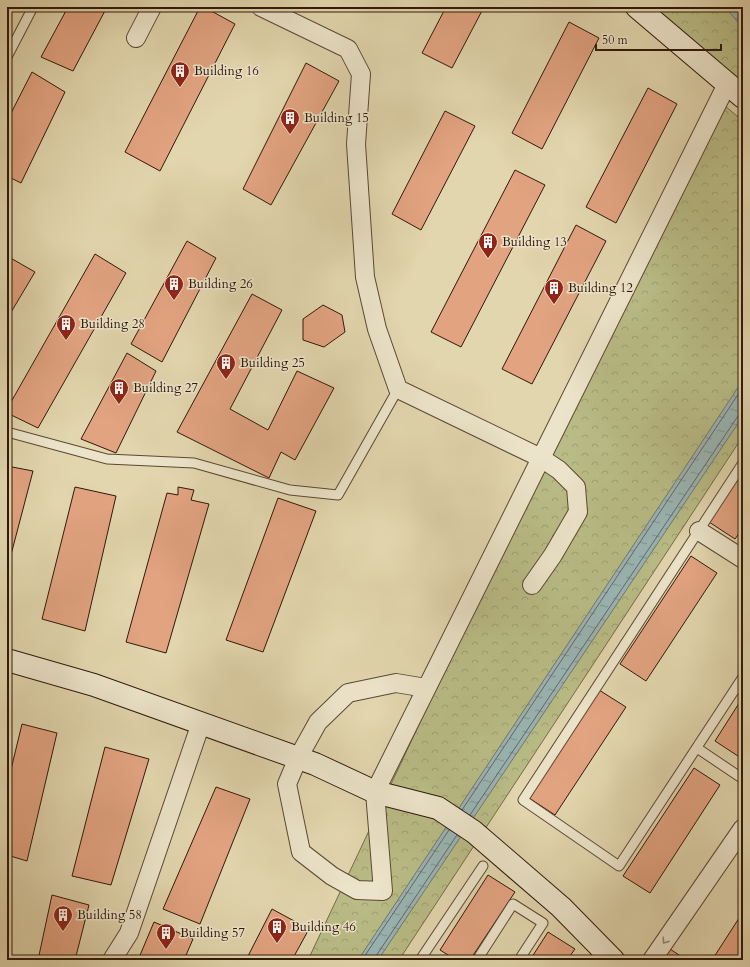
<svg xmlns="http://www.w3.org/2000/svg" width="750" height="967" viewBox="0 0 750 967" font-family="Cardo,serif">
	<defs>
		<pattern id="park-crowns" width="20" height="18" patternUnits="userSpaceOnUse"><rect width="20" height="18" fill="#b9bc86"/><path d="M2 6a3 3 0 1 1 6 0M12 15a3 3 0 1 1 6 0" fill="none" stroke="#9fa172"/></pattern>
		<pattern id="water-ripples" width="26" height="14" patternUnits="userSpaceOnUse"><rect width="26" height="14" fill="#9ab6b6"/><path d="M2 4q2-2 4 0t4 0M15 11q2-2 4 0t4 0" fill="none" stroke="#7e9392"/></pattern>
	</defs>
	<rect width="100%" height="100%" fill="#e2d6ae"/>
	<filter id="stains"><feTurbulence type="fractalNoise" baseFrequency=".005" numOctaves="4"/><feColorMatrix values="0 0 0 0 .2 0 0 0 0 .09 0 0 0 0 .02 0 0 0 .5 -.17"/></filter>
	<radialGradient id="worn" r=".72"><stop offset=".6" stop-color="#630" stop-opacity="0"/><stop offset="1" stop-color="#630" stop-opacity=".3"/></radialGradient>
	<path fill="url(#park-crowns)" stroke="#746a48" d="M653,7H743V84Z
		M725,106L743,121V436L399,960H308L535,479Z"/>
	<path fill="url(#water-ripples)" stroke="#707771" d="M725,7H743V28Z
		M743,380V416L378,960H358Z"/>
	<g fill="none" stroke-linecap="round" stroke-linejoin="round">
		<path stroke="#656760" stroke-width="1" d="M462,810L743,387
			M470,815L738,416L743,414
			M362,960L449,830
			M375,960L376,956L457,835"/>
	</g>
	<path fill="#e2a381" stroke="#301809" d="M68,7H107L73,71L41,57Z
		M200,7H204L235,24L160,171L125,152Z
		M446,7H484L452,68L422,53Z
		M569,22L599,38L542,149L512,133Z
		M306,63L339,81L271,205L243,189Z
		M32,72L65,92L21,183L7,176V121Z
		M648,88L677,104L616,223L586,207Z
		M445,111L475,126L421,230L392,214Z
		M515,170L545,185L461,347L431,332Z
		M576,225L606,241L532,384L502,369Z
		M187,241L216,258L162,362L131,344Z
		M95,254L126,273L38,428L7,413V409Z
		M7,256L35,272L7,319Z
		M252,294L282,310L230,409L268,430L297,371L334,388L295,460L281,452L269,478L177,432Z
		M323,305L342,315L345,332L324,347L303,340V319Z
		M127,353L156,371L116,453L81,439Z
		M7,466L33,471L7,570Z
		M743,470V528L735,539L709,522Z
		M75,487L116,496L85,631L42,619Z
		M178,487L194,490L191,500L209,504L166,653L126,642L167,493L178,495Z
		M278,498L316,511L263,652L226,640Z
		M691,556L717,573L646,681L620,664Z
		M599,690L626,707L555,815L529,798Z
		M743,697V755L741,758L715,741Z
		M22,724L57,733L27,861L7,855V786Z
		M105,747L149,759L111,885L72,876Z
		M694,768L720,785L650,893L623,876Z
		M216,787L250,799L200,924L163,909Z
		M488,875L515,892L470,960H456L440,950Z
		M52,895L89,905L75,960H38Z
		M272,909L309,929L292,960H246Z
		M743,912V960H712Z
		M154,922L193,939L184,960H138Z
		M548,932L575,949L567,960H530Z
		M670,949L682,957L680,960H663Z"/>
	<g fill="none" stroke-linecap="round" stroke-linejoin="round">
		<defs>
			<path id="lane" d="M7,57L33,7
				M7,432L107,459L194,463L290,490L338,495L398,389
				M743,463L523,800L619,866L743,677
				M697,748L743,779
				M420,960L483,866
				M477,960L513,904L543,923L519,960"/>
			<path id="street" d="M261,7L348,49L361,74L356,144L365,277L377,329L398,389L541,458L559,470L576,487L578,512L553,555L532,585
				M136,38L152,7
				M699,531L743,559
				M426,688L396,683L348,693L318,722L298,758L287,784L301,852L332,876L357,890L383,891L375,792L727,84
				M112,960L129,933L201,723
				M652,960L743,828"/>
			<path id="secondary" d="M637,7L743,97
				M7,660L94,685L315,764L375,792L438,808L474,832L561,907L613,960"/>
		</defs>
		<use href="#lane" stroke="#5c4832" stroke-width="11"/>
		<use href="#street" stroke="#5c4832" stroke-width="20"/>
		<use href="#secondary" stroke="#301809" stroke-width="24"/>
		<use href="#lane" stroke="#ece4ca" stroke-width="9"/>
		<use href="#street" stroke="#ece4ca" stroke-width="18"/>
		<use href="#secondary" stroke="#ece4ca" stroke-width="22"/>
	</g>
	<defs><path id="oneway-chevron" d="M-2-3.5L2.5 0L-2 3.5" fill="none" stroke-width="1.6" stroke-linecap="round" stroke-linejoin="round"/></defs>
	<use stroke="#978873" href="#oneway-chevron" transform="translate(665 941) rotate(125)"/>
	<defs>
		<symbol id="building-pin" viewBox="-11 -11 22 30"><path d="M0 17L-7.5 6A9.5 9.5 0 1 1 7.5 6Z" fill="#8f2418" stroke="#ece4ca"/><path d="M-4-6H4V6H1V3H-1V6H-4ZM-2.5-4.3h1.7v1.8h-1.7ZM.8-4.3h1.7v1.8H.8ZM-2.5-1h1.7V.8h-1.7ZM.8-1h1.7V.8H.8Z" fill="#fff"/></symbol>
	</defs>
	<g fill-rule="evenodd">
		<use href="#building-pin" x="169" y="60" width="22" height="30"/>
		<use href="#building-pin" x="279" y="107" width="22" height="30"/>
		<use href="#building-pin" x="477" y="231" width="22" height="30"/>
		<use href="#building-pin" x="163" y="273" width="22" height="30"/>
		<use href="#building-pin" x="543" y="277" width="22" height="30"/>
		<use href="#building-pin" x="55" y="313" width="22" height="30"/>
		<use href="#building-pin" x="215" y="352" width="22" height="30"/>
		<use href="#building-pin" x="108" y="377" width="22" height="30"/>
		<use href="#building-pin" x="52" y="904" width="22" height="30"/>
		<use href="#building-pin" x="266" y="916" width="22" height="30"/>
		<use href="#building-pin" x="155" y="922" width="22" height="30"/>
	</g>
	<g text-anchor="middle" dominant-baseline="central" stroke-width="3" stroke-linejoin="round" paint-order="stroke">
		<g font-size="13" fill="#301809" stroke="#ece4ca" text-anchor="start">
			<text x="194" y="71">Building 16</text>
			<text x="304" y="118">Building 15</text>
			<text x="502" y="242">Building 13</text>
			<text x="188" y="284">Building 26</text>
			<text x="568" y="288">Building 12</text>
			<text x="80" y="324">Building 28</text>
			<text x="240" y="363">Building 25</text>
			<text x="133" y="388">Building 27</text>
			<text x="77" y="915">Building 58</text>
			<text x="291" y="927">Building 46</text>
			<text x="180" y="933">Building 57</text>
		</g>
	</g>
	<rect width="750" height="967" fill="none" stroke="#e2d6ae" stroke-width="24"/>
	<rect x="8" y="8" width="734" height="951" fill="none" stroke="#301809" stroke-width="2"/>
	<rect x="12" y="12" width="726" height="943" fill="none" stroke="#301809"/>
	<path d="M596 44v6h125v-6" fill="none" stroke="#301809" stroke-width="2"/>
	<text x="602" y="44" font-size="12" fill="#301809" stroke="#ece4ca" stroke-width="3" paint-order="stroke">50 m</text>
	<rect width="100%" height="100%" filter="url(#stains)"/>
	<rect width="100%" height="100%" fill="url(#worn)"/>
</svg>
